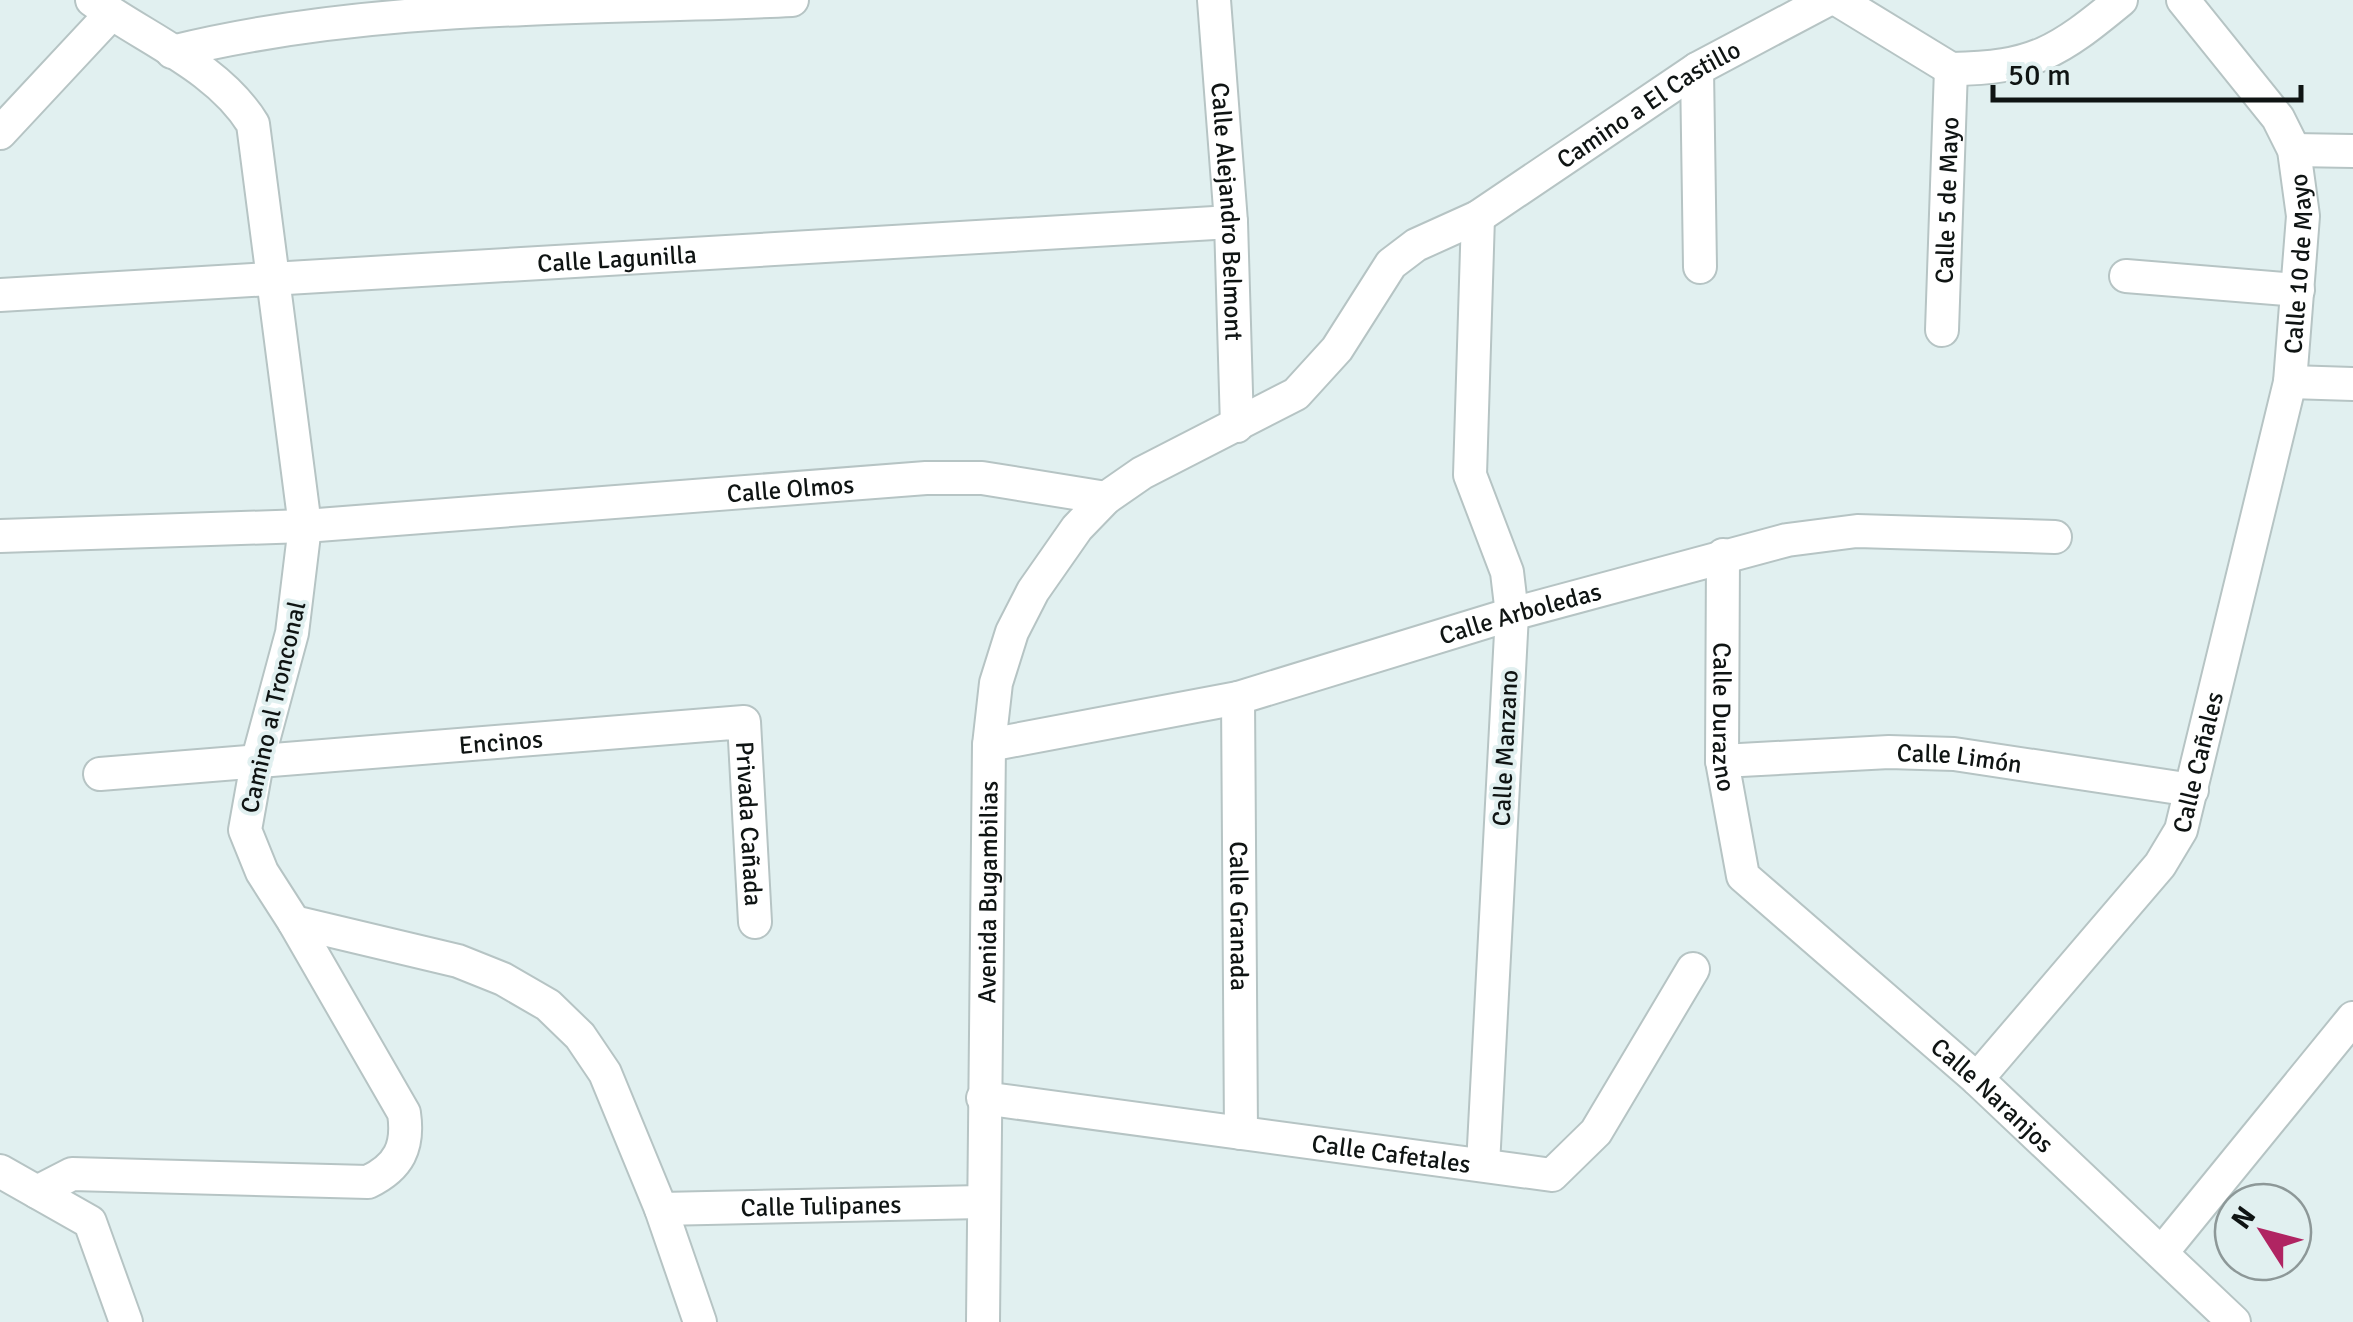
<svg xmlns="http://www.w3.org/2000/svg" width="2353" height="1322" viewBox="0 0 2353 1322" font-family="Signika,sans-serif">
	<rect width="100%" height="100%" fill="#e1f0f0"/>
	<g fill="none" stroke-linecap="round" stroke-linejoin="round">
		<defs>
			<g id="minor">
				<path d="M92,0C146,39 218,67 253,124L305,526L292,633L257,763L245,830L262,872L294,922L458,961L503,979L548,1005L580,1036L605,1073L661,1209L700,1322"/>
				<path id="s1" d="M1214,0L1231,222L1237,426"/>
				<path d="M1838,0L1951,69"/>
				<path d="M172,52C374,2 586,10 792,0"/>
				<path d="M1697,69L1700,267"/>
				<path d="M1951,69C2034,68 2058,52 2121,0"/>
				<path d="M0,133L111,14"/>
				<path d="M2294,150L2353,151"/>
				<path d="M1478,217L1470,475L1507,572L1512,614L1483,1165"/>
				<path d="M2126,276L2298,290"/>
				<path id="s2" d="M0,295L1231,222"/>
				<path id="s3" d="M1942,330L1951,69"/>
				<path d="M2290,382L2353,384"/>
				<path id="s4" d="M0,536L305,526L926,478H982L1106,498"/>
				<path id="s5" d="M1723,555L1722,761L1743,876L1977,1079L2234,1322"/>
				<path id="s6" d="M1238,698L1241,1133"/>
				<path id="s7" d="M989,745L1238,698L1512,614L1787,540L1857,531L2055,537"/>
				<path id="s8" d="M1722,761L1889,752L1954,754L2192,790"/>
				<path id="s9" d="M100,774L744,722L755,922"/>
				<path id="s10" d="M1977,1079L2160,865L2181,830L2290,382L2303,216L2294,150L2278,118L2183,0"/>
				<path id="s11" d="M983,1098L1552,1175L1596,1132L1693,969"/>
				<path d="M0,1171L90,1222L126,1322"/>
				<path d="M37,1192L72,1174L368,1182C399,1167 409,1147 404,1113L294,922"/>
				<path id="s12" d="M661,1209L981,1202"/>
				<path d="M2163,1251L2353,1018"/>
				<path id="s13" d="M983,1322L989,745L996,683L1012,632L1033,591L1077,528L1106,498L1142,473L1296,394L1337,349L1391,264L1416,245L1478,217L1697,69L1827,0"/>
			</g>
		</defs>
		<use href="#minor" stroke="#b6c4c4" stroke-width="36"/>
		<use href="#minor" stroke="#fff" stroke-width="32"/>
	</g>
	<g text-anchor="middle" dominant-baseline="central" stroke-width="8" stroke-linejoin="round" paint-order="stroke">
		<g font-size="25" fill="#0f1413" stroke="#e1f0f0">
			<text stroke="none"><textPath href="#s13" startOffset="1540">Camino a El Castillo</textPath></text>
			<text stroke="none"><textPath href="#s3" startOffset="130">Calle 5 de Mayo</textPath></text>
			<text stroke="none"><textPath href="#s1" startOffset="212">Calle Alejandro Belmont</textPath></text>
			<text stroke="none"><textPath href="#s2" startOffset="618">Calle Lagunilla</textPath></text>
			<text stroke="none"><textPath href="#s10" startOffset="902">Calle 10 de Mayo</textPath></text>
			<text stroke="none"><textPath href="#s4" startOffset="792">Calle Olmos</textPath></text>
			<text stroke="none"><textPath href="#s7" startOffset="548">Calle Arboledas</textPath></text>
			<text transform="translate(273 707) rotate(-77)">Camino al Tronconal</text>
			<text stroke="none"><textPath href="#s5" startOffset="162">Calle Durazno</textPath></text>
			<text stroke="none"><textPath href="#s9" startOffset="402">Encinos</textPath></text>
			<text transform="translate(1505 748) rotate(-87)">Calle Manzano</text>
			<text stroke="none"><textPath href="#s8" startOffset="238">Calle Limón</textPath></text>
			<text stroke="none"><textPath href="#s10" startOffset="392">Calle Cañales</textPath></text>
			<text stroke="none"><textPath href="#s9" startOffset="748">Privada Cañada</textPath></text>
			<text stroke="none"><textPath href="#s13" startOffset="430">Avenida Bugambilias</textPath></text>
			<text stroke="none"><textPath href="#s6" startOffset="218">Calle Granada</textPath></text>
			<text stroke="none"><textPath href="#s5" startOffset="655">Calle Naranjos</textPath></text>
			<text stroke="none"><textPath href="#s11" startOffset="412">Calle Cafetales</textPath></text>
			<text stroke="none"><textPath href="#s12" startOffset="160">Calle Tulipanes</textPath></text>
		</g>
	</g>
	<g transform="translate(2263 1232) rotate(306)"><circle r="48" fill="#e1f0f0" stroke="#8d9898" stroke-width="2.5"/>
	<path d="M0-8L18 38L0 25L-18 38Z" fill="#b02462"/>
	<text y="-15" font-size="28" font-weight="bold" text-anchor="middle" fill="#0f1413">N</text>
	</g>
	<path d="M1993 85v15h308v-15" fill="none" stroke="#0f1413" stroke-width="5"/>
	<text x="2008" y="85" font-size="30" fill="#0f1413" stroke="#e1f0f0" stroke-width="8" paint-order="stroke">50 m</text>
</svg>
